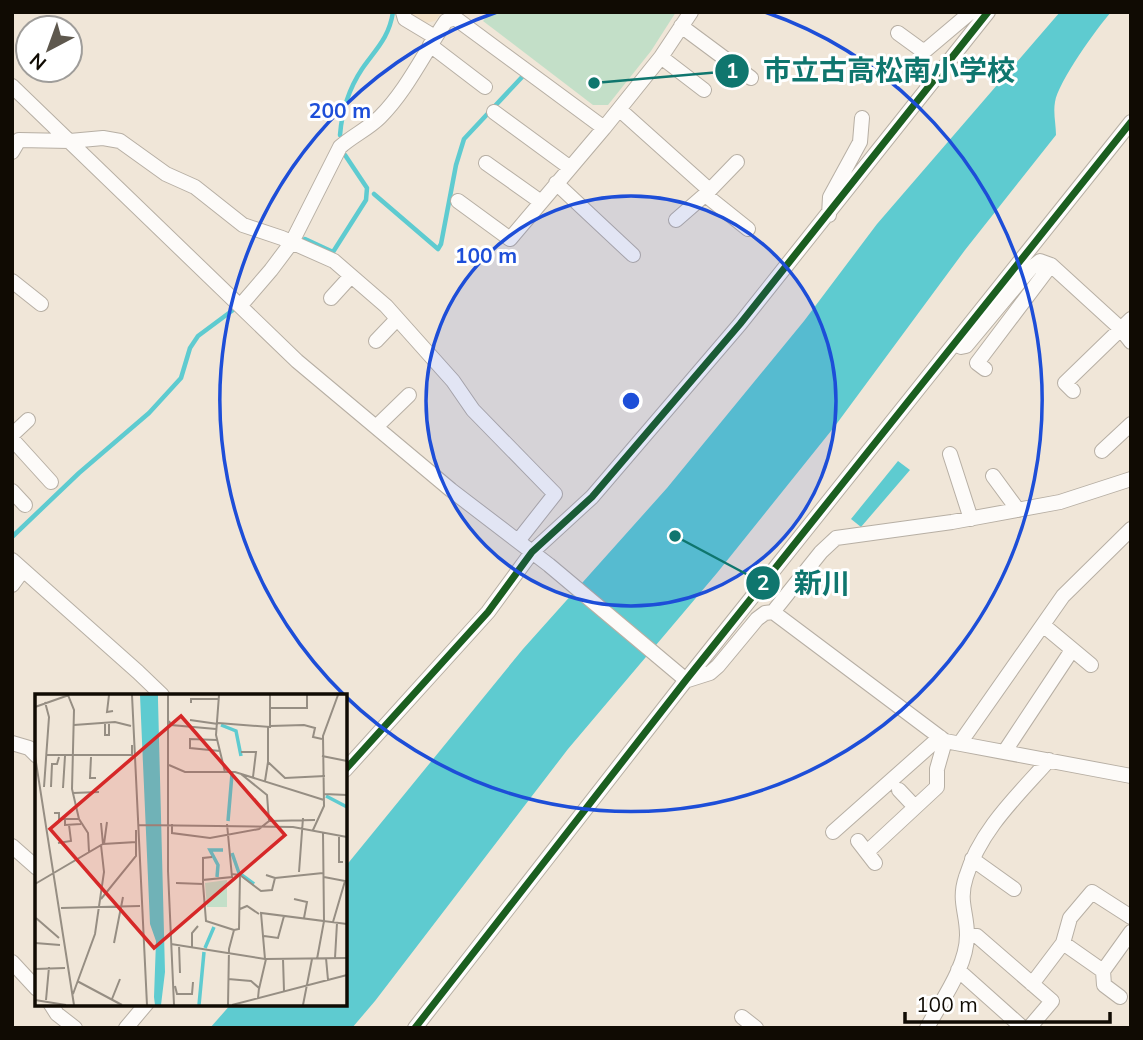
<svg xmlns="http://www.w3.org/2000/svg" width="1143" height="1040" viewBox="0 0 1143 1040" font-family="Mulish,'Noto Sans JP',sans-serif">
	<rect width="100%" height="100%" fill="#f0e6d8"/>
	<path fill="#f2e1c8" d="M412,12H442L435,21L421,24L414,19Z"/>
	<path fill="#c3dfc8" d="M491,12H676L651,51L608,105H593L483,21Z"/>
	<path fill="#5ecbd0" d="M1060,12H1111C1097,28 1058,82 1055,102C1053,112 1056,125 1056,135L965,250L835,426L717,573L568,749L375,1001L352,1028H210L232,1003H345V867L523,649L667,488L804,321L877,224Z
		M898,461L910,470L861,527L851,519Z"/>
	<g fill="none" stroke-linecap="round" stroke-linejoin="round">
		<path stroke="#5ecbd0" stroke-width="4.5" d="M340,135C342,110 348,90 362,69C376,49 389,38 393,12
			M374,194L438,249L441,244L456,165L464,139L523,76
			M305,239L333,252L366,200L367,188L345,155
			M12,537L79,473L149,413L181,378L190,348L198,336L233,310"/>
		<defs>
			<path id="minor" d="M403,12L405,19L435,37
				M681,26L751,78
				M898,33L920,49L926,50L971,12
				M430,45L485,87
				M661,57L704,90
				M12,86L297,361L451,490L549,565L686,680
				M620,110L706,187L708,197L748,229
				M494,112L569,167
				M12,152L19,140L70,141L103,138L120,141L166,174L195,187L243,225L282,238L334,261L386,306L453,381L473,410L555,494L518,541
				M486,163L541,202
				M556,183L633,255
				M458,201L510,239L604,128
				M829,215L830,197L860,142L862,118
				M676,220L707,193L737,162
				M12,281L41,304
				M331,298L351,276
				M240,306L271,270L292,242L340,147C352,136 368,129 380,117C407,90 424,53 446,21L455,18L604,128L661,57L691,12
				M376,341L397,319
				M956,344L961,347L966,346L1031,268L1040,261L1051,265L1120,328L1131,342
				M985,369L977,363L1051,265
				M1073,391L1065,383L1131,319
				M376,427L409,395
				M12,435L28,420
				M12,439L51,482
				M1102,451L1131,424
				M950,454L971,519
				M993,476L1018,510
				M12,491L25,505
				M12,560L138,672L162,695
				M12,585L23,570
				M773,612L821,552L836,538L952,522L1060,502L1131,479
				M1043,625L1091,665
				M688,680L710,673L718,666L757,619L765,613L773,612L945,741L1131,776
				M12,743L29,748L37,756
				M960,743L1063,596L1131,529
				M1005,751L1072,650
				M345,770L488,612L532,552L592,497L740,324L988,12
				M899,790L915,807
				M833,832L940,737
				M858,841L875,863
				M12,846L37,868
				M867,852L937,787V769L945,741
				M972,859L1014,889
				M967,935L977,936L1052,1001L1029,1028
				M1063,943L1103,971L1104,985L1120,997
				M12,962L37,989
				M958,970L1023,1028
				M1103,971L1131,932
				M1032,984L1063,943L1070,918L1092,892L1131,917
				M50,1003L57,1014L75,1028
				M742,1017L756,1028
				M126,1028L147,1003
				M415,1028L686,680L1131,122
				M927,1028C941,1001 967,967 967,935C967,912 958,901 966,877C980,830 1018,795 1049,760"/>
		</defs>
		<use href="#minor" stroke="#b7afa4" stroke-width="16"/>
		<use href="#minor" stroke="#fdfbf9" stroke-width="14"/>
		<defs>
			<path id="cycleway" d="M345,770L488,612L532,552L592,497L740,324L988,12
				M415,1028L686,680L1131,122"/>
		</defs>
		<use href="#cycleway" stroke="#fff" stroke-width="11"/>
		<use href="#cycleway" stroke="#1b5e20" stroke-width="7"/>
	</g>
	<circle cx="631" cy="401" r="205" fill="#1d4ed8" fill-opacity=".12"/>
	<g fill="none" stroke="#1d4ed8" stroke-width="3.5">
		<circle cx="631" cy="401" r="205"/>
		<path d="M765 12A411 411 0 1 1 497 12"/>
	</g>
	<g transform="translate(35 694)">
		<rect width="312" height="312" fill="#f0e6d8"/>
		<path d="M192,186V213H172L170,189Z" fill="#c3dfc8"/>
		<path d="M105,1H123V6L130,278L126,311H120L119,303L121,247L115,230Z" fill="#5ecbd0"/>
		<path fill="none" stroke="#5ecbd0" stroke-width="3.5" d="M186,31L201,37L206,62M291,102L312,113M193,127L197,80M197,159L204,179L219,190M182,183L183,171L175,156H188M170,254L179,233M164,311L169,258"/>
		<path fill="none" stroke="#968e83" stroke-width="2" d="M33,1L39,16L37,95L44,125L53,139L54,158M74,1L72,18L78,17M97,1L112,311M133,1V177L139,311M184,1L181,41L190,78M156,9V5H184M0,13L34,1M235,14H272V1M155,26L183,30M134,27L136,31L181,35M183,29L235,33V1M70,30V41H74V30M39,31L80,28L96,32M235,32L269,31L280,34L278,43L287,45M233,33V68M182,46L155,45V54L185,57M206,58H221L218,83M11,61H97V51M0,62L39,311M287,62L312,67M56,63L55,84H61M134,71L150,78H200L289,106M230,87L233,68L250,84L290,82M9,93L14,23L10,8M16,93L17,70H22L24,63M28,94L30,62M38,99L64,98M289,100L312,101M19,119H24V125H44M30,125V131L46,130M234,127L280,126M66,129L68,150M137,130V139L175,144L224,135L234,127L232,101L206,80M192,130L197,183L168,186V190L171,227L199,236L194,255L193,311M104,131L258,133L312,143M278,136L289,112L288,42L303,1M304,141V168H308M23,149L36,147L34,131M69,150L72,128M264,178L268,124M196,180L205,181L204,235L199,236M205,181L226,197L237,196L240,184L231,181M289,183L310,187L298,228M240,184L288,179M168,186V164L177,163M141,189L168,190M0,190L68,150L101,148V136M66,205L101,162V148M259,205L272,208L269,224M26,214L105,212M205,215L212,212L224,220M1,224L24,244M229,242L243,244L249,222M0,249L25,251M79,249L88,203M136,250L230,265L312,264M144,251L145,279M157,254V239L163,232M291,264L293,286M300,264L302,229M230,265L226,219L289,227L288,139M248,265L249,297M282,265L289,227L312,230M0,275L30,274M193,285L216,287L224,294L223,304M42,287L87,311M140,292L142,300H157L158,288M224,295L231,265M38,300L60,240L69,178L66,151M77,305L85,285M0,306L31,311M11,306L14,273M197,311L312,281M268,311L277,265"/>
		<path fill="#d62828" fill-opacity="0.15" stroke="#d62828" stroke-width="3.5" d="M146,22L250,141L119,254L15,135Z"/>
		<rect width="312" height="312" fill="none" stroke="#100b03" stroke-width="3.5"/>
	</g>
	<circle cx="631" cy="401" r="10" fill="#1d4ed8" stroke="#fff" stroke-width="3.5"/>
	<g font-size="21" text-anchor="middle" font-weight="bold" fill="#1d4ed8" stroke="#fff" stroke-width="6" stroke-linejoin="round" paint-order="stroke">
		<text x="340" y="118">200 m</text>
		<text x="486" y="263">100 m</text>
	</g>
	<path fill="none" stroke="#0f766e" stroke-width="2.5" d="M594 83L732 71M675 536L763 583"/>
	<g fill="#0f766e" stroke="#fff" stroke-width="2.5">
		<circle cx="594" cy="83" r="7"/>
		<circle cx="675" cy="536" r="7"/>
		<circle cx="732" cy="71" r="18"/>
		<circle cx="763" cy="583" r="18"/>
	</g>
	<g font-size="21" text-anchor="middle" font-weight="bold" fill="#fff">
		<text x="732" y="78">1</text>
		<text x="763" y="590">2</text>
	</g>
	<g font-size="28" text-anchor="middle" font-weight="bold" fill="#0f766e" stroke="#fff" stroke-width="6" stroke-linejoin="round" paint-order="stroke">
		<text x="889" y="80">市立古高松南小学校</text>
		<text x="822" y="593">新川</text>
	</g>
	<rect width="1143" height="1040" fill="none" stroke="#100b03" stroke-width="28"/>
	<g transform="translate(49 49) rotate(221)"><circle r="33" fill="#ffffff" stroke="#9f9d9a" stroke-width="2"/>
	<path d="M0-5L12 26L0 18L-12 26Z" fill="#5e584e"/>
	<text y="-10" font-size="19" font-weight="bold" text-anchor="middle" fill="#100b03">N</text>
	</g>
	<path d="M905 1012v10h205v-10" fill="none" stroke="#100b03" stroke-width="3.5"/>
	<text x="916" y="1012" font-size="21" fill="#100b03" stroke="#ffffff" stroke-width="5" paint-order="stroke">100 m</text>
</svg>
